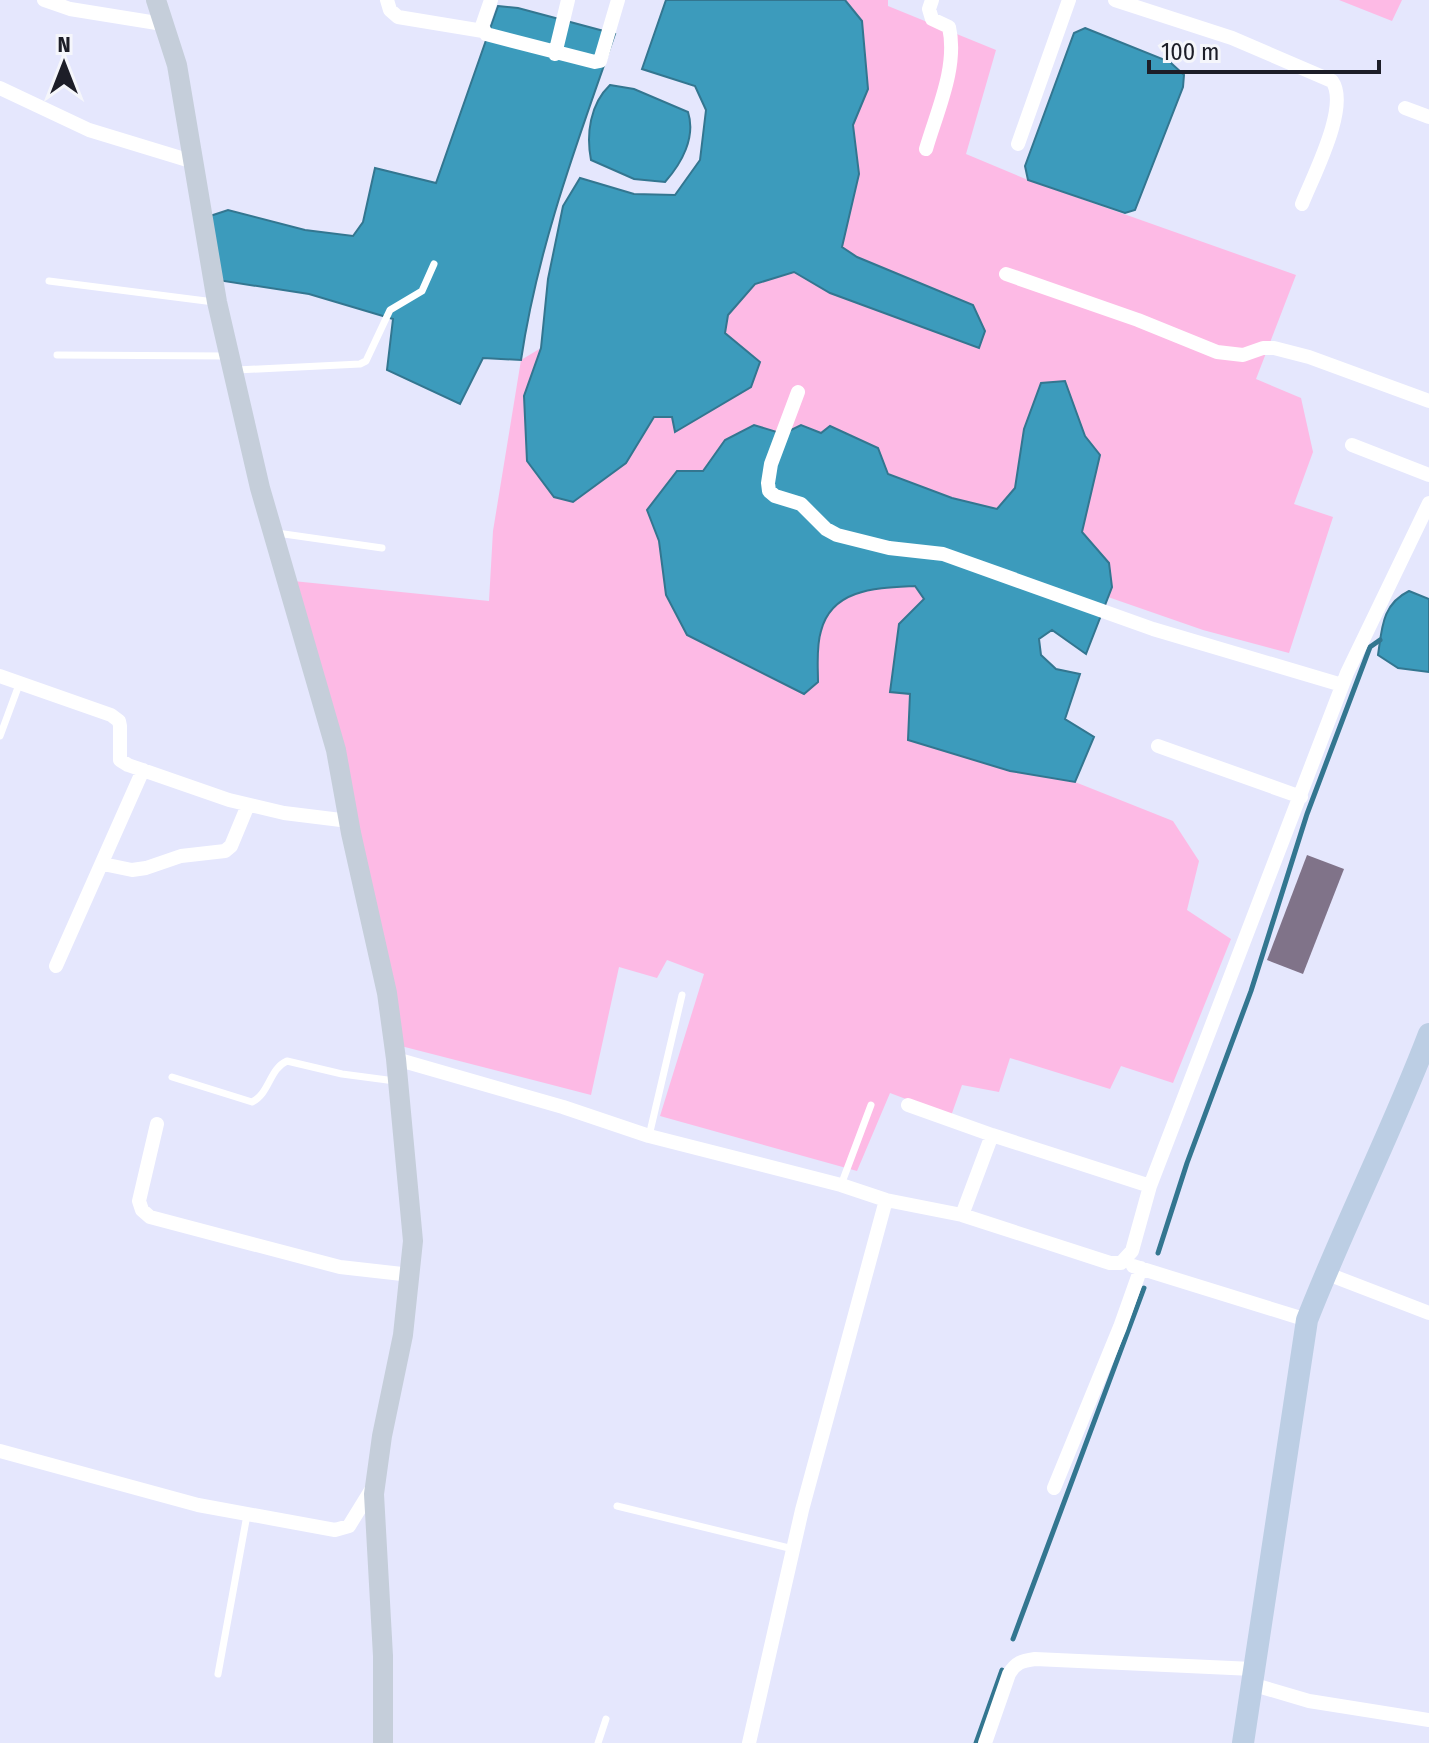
<svg xmlns="http://www.w3.org/2000/svg" width="1429" height="1743" viewBox="0 0 1429 1743" font-family="'Fira Sans Condensed',sans-serif">
	<rect width="100%" height="100%" fill="#e5e7fd"/>
	<path fill="#fdbae5" d="M845,0H888V6L996,50L966,154L1028,180L1296,275L1256,379L1301,398L1313,452L1294,504L1333,517L1289,653L1203,630L1108,597C1119,568 1099,552 1082,532L1100,455L1085,436L1065,381L1024,429L1015,488L997,509L952,498L888,474L821,433L783,434L725,440L703,471L647,510L659,541L666,595L687,635L741,661L817,682C818,666 816,646 821,631C832,588 879,588 915,586L924,599L891,692L910,693L1010,771L1075,782L1173,821L1199,861L1187,910L1231,939L1173,1083L1121,1066L1110,1089L1010,1058L999,1092L962,1085L951,1116L890,1093L857,1171L660,1116L704,974L667,960L657,978L619,967L591,1095L397,1045L293,581L489,601L493,531L521,360L541,348L524,396L626,463L654,417H672L676,432L760,362L725,334L728,315L755,284L794,272L830,293L857,257L842,247L859,174L853,125L868,89L862,21Z
		M1339,0H1402L1392,21Z"/>
	<path fill="#3c9bbc" stroke="#337690" stroke-width="2" d="M666,0H845L862,21L868,89L853,125L859,174L842,247L857,257L973,305L985,331L979,348L830,293L794,272L755,284L728,315L725,333L760,362L751,387L675,432L672,417H654L626,463L573,502L554,497L527,461L524,396L541,348L548,279L563,206L580,178L634,194L675,195L700,160L706,110L695,86L642,69Z
		M498,6L518,8L615,34C577,143 538,246 521,360L483,358L460,404L387,370L393,319L309,294L211,279L204,218L228,210L305,230L353,236L363,222L375,168L436,183Z
		M1085,28L1170,62L1184,75L1183,87L1135,210L1125,213L1028,180L1025,166L1074,33Z
		M610,85L634,89L688,112C696,137 682,163 665,182L634,179L591,160C586,134 590,104 610,85Z
		M1065,381L1085,436L1100,455L1082,532L1109,563L1112,587L1086,654L1052,630L1039,639L1041,655L1056,669L1080,674L1065,719L1094,737L1075,782L1010,771L908,740L910,694L890,692L899,624L924,599L915,586C878,588 832,588 821,631C816,647 818,666 818,682L804,694L687,635L666,595L659,541L647,510L677,471H703L725,440L754,425L783,434L801,425L821,433L830,426L878,448L888,474L952,498L997,509L1015,488L1024,429L1041,383Z
		M1409,591L1429,599V672L1398,668L1378,655C1382,628 1382,604 1409,591Z"/>
	<g fill="none" stroke-linecap="round" stroke-linejoin="round">
		<path stroke="#337690" stroke-width="5" d="M1158,1253L1187,1163L1251,991L1307,814L1370,647L1380,640
			M1013,1639L1144,1288
			M976,1743L1002,1670"/>
	</g>
	<path fill="#807389" d="M1307,855L1344,869L1303,974L1267,960Z"/>
	<g fill="none" stroke-linecap="round" stroke-linejoin="round">
		<path stroke="#fff" stroke-width="7" d="M49,281L214,302
			M57,355L227,356
			M237,370L360,364L366,361L390,310L422,291L434,264
			M277,533L382,548
			M0,736L20,682
			M172,1077L252,1102C270,1093 269,1069 287,1061L342,1074L395,1081
			M649,1136L682,995
			M841,1185L871,1105
			M617,1506L793,1549
			M218,1674L247,1515
			M598,1743L606,1719"/>
		<path stroke="#fff" stroke-width="14" d="M44,0L70,9L163,24
			M387,0L390,10L398,17L483,31
			M491,0L482,26L486,34L595,62L600,61L618,0
			M1115,0L1232,38L1332,81C1350,106 1313,176 1302,204
			M555,54L568,0
			M0,88L89,130L194,162
			M1405,108L1429,117
			M1018,144L1069,0
			M926,149C937,111 958,67 949,27L932,19L929,9L932,0
			M1006,274L1138,320L1217,352L1243,355L1263,348H1274L1309,357L1429,401
			M798,392L771,464L768,483L769,491L775,496L801,504L826,529L837,535L889,548L943,554L1153,629L1342,685
			M1352,445L1429,475
			M0,676L111,715L119,721L120,726V760L128,765L229,800L284,813L349,821
			M1158,746L1301,797
			M103,864L132,870L146,868L181,856L225,851L231,846L248,805
			M56,966L143,770
			M396,1059L563,1107L649,1136L841,1185L886,1200L962,1215L1110,1263H1121L1132,1251L1150,1186L1347,673L1429,503
			M908,1105L992,1135L1150,1186
			M157,1124L139,1201L142,1210L150,1217L340,1267L411,1275
			M962,1215L992,1135
			M1133,1266L1307,1320
			M1325,1273L1429,1313
			M0,1451L198,1505L335,1530L349,1526L373,1487
			M1054,1488L1120,1327L1141,1268
			M1251,1684L1309,1701L1429,1720
			M749,1743L802,1510L886,1200
			M985,1743L1009,1674C1016,1662 1022,1661 1035,1659L1253,1669"/>
		<path stroke="#c5ceda" stroke-width="20" d="M156,0L177,65L217,302L260,488L336,750L351,833L387,993L396,1059L413,1241L403,1335L382,1436L374,1494L383,1656V1743"/>
		<path stroke="#bccee4" stroke-width="22" d="M1243,1743L1307,1320C1345,1223 1392,1131 1429,1034"/>
	</g>
	<g transform="translate(64 64)" stroke="#f5f6fb" stroke-width="6" paint-order="stroke">
	<path d="M0-6L14 30L0 20L-14 30Z" fill="#1d1e28"/>
	<text y="-12" font-size="22" font-weight="bold" text-anchor="middle" fill="#1d1e28">N</text>
	</g>
	<path d="M1149 60v12h230v-12" fill="none" stroke="#1d1e28" stroke-width="4"/>
	<text x="1161" y="60" font-size="24" fill="#1d1e28" stroke="#f5f6fb" stroke-width="6" paint-order="stroke">100 m</text>
</svg>
